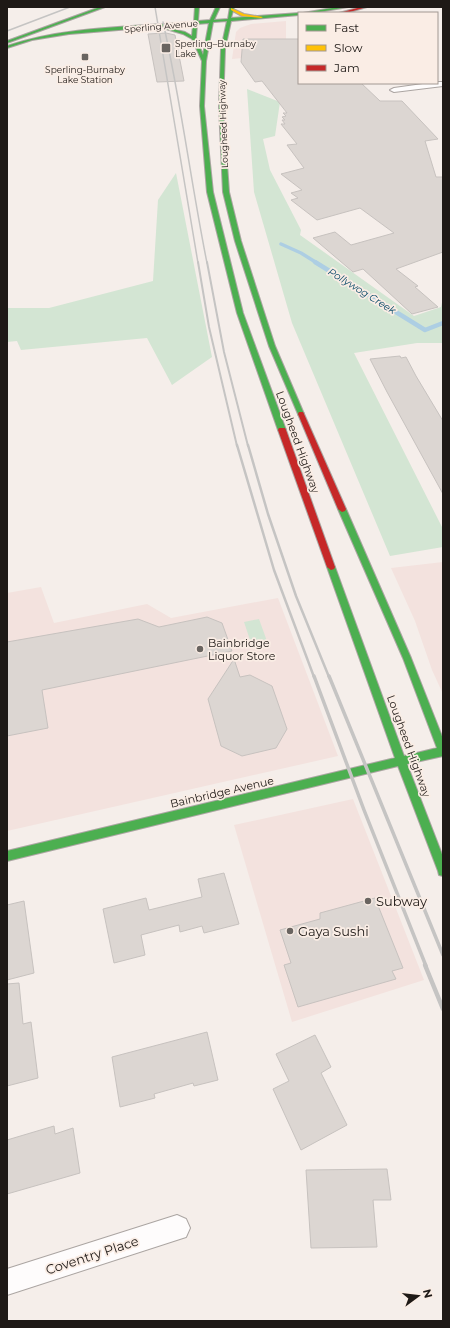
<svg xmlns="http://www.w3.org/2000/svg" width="450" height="1328" viewBox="0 0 450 1328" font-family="Montserrat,sans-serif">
	<rect width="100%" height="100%" fill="#f5eeea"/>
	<path fill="#f3e2de" d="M286,21V54L232,59L236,32L240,28L251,24Z
		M443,562V694L432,670L415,621L391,568Z
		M41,587L54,623L147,604L171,618L278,598L338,756L7,831V593Z
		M353,799L424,980L292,1022L234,825Z"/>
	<path fill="#d3e5d3" d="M247,89L280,102L275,136L263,139L270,170L301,230L300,235L414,316L441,307L443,298V343H417L354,353L443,529V547L390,556L292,323L254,192Z
		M176,173L212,357L172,385L147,338L21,350L17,341L7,342V308H49L153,281L158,200Z
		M259,619L268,644L257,646L251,643L244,622Z"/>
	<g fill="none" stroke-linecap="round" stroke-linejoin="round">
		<path stroke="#adcee3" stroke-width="3.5" d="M281,244L301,253L317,263"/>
		<path stroke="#adcee3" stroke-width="4.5" d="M315,262L425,330L443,323"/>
	</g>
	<path fill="#dcd6d2" stroke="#c7c2bf" d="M166,33L175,35L184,81L157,82L148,34Z
		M243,39H299V83H361L380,101H402L438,139L425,141L436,177H443V252L396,269L418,286L415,287L438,307L412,314L363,269L353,272L313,238L335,232L351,245L394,233L360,208L317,220L291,200L298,198L291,193L302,190L281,174L304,168L287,145L297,144L281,124H285L282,120H285L282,117L286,116L283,113H287L262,81L255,82L241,62Z
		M400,356L401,358L406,357L416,376L443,421V494L387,392L370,359Z
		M207,617L222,623L232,651L42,690L48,728L7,736V642L138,619L159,627Z
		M234,659L240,677L250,675L272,686L287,729L276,748L242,756L221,746L208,699Z
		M224,873L239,924L204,933L202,926L180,932L179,925L141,935L145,955L114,963L103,909L146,898L149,910L202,897L198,879Z
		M375,898L403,968L392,971L396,979L298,1007L284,965L291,963L280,930L320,919V913Z
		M24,901L34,973L7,980V905Z
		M19,983L23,1024L31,1022L38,1078L7,1086V984Z
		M207,1032L218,1080L194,1086L193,1083L154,1094L155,1098L120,1107L112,1057Z
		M315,1035L331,1067L321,1073L347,1125L301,1150L273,1089L289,1081L276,1054Z
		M54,1126L55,1134L73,1128L80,1173L7,1194V1140Z
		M387,1169L391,1200H373L377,1247L311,1248L306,1170Z"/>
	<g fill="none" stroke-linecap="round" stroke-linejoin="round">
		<defs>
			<path id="street" d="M437,82H443V86L394,92L390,90L394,88Z
				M177,1215L186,1219L190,1228L186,1237L7,1295V1269Z"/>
			<path id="fast" d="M100,7H105L7,43V41Z
				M195,7H199L198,21L210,20L216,7H220L214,20L228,19L230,7H234L231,18L299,13H300L299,15L231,21L225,49L223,107L229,192L241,241L275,346L304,414L303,416H299L298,414L269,346L235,241L223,192L219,107L221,49L227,21L213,22L206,61L204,106L213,192L243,313L286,430L282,432L278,430L237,313L207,192L200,106L202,61L192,39L183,34L166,29L168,28L185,32L192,36L193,24L69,34L32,40L7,48V46C65,26 133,27 194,22ZM209,23L203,55L196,38L197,24Z
				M338,7H348L313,13H303Z
				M342,506L346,509L411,658L443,739V756L407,764L443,857V876L439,875L438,871L398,766L7,861V851L395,758L327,567L331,564L335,567L404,756L437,748L403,658L338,509Z"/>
			<path id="slow" d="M231,8L244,14L263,17L261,18L242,16L231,10Z"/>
			<path id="jam" d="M361,7H367L346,13H339Z
				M299,412H303L304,414L346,509L345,511L342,512L338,509L298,414Z
				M279,428H285L286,430L335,567L334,569L331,570L327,567L278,430Z"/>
		</defs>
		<use href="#street" stroke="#aba5a2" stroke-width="2"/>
		<use href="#fast" stroke="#aba5a2" stroke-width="2"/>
		<use href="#slow" stroke="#aba5a2" stroke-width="2"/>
		<use href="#jam" stroke="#aba5a2" stroke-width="2"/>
		<use href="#street" fill="#fefcfc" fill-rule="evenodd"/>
		<use href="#fast" fill="#4caf50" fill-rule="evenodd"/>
		<use href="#slow" fill="#ffc107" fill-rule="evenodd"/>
		<use href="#jam" fill="#c62828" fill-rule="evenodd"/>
		<path stroke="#c5c4c3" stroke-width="1.5" d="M155,7L198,263
			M163,22C181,102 191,183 207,263
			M7,31L70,7"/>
		<path stroke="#c5c4c3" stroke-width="2" d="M198,262L209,327L237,446
			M207,262L224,352L248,446"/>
		<path stroke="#c5c4c3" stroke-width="2.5" d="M237,445L274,570L314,677
			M248,445L268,514L296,596L329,677"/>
		<path stroke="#c5c4c3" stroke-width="3.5" d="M314,676L364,810L426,966
			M329,676L443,955"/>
		<path stroke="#c5c4c3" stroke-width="4.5" d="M425,965L443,1009"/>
	</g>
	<g fill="#696460" stroke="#faede5" stroke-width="1.5">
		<rect x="161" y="43" width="10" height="10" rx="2"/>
		<rect x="81" y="53" width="8" height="8" rx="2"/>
		<circle cx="200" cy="649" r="4"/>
		<circle cx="368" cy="901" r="4"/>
		<circle cx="290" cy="931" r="4"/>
	</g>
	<g text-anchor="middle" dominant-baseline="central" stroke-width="3.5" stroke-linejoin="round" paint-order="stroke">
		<g font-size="9" fill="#1e1916" stroke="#faede5">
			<text transform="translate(161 26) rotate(-5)">Sperling Avenue</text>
			<text transform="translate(223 124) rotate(-92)">Lougheed Highway</text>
		</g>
		<g font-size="9" fill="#1e1916" stroke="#faede5" text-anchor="start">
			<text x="175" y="43">Sperling–Burnaby<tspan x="175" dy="10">Lake</tspan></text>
			<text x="85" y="69" text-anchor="middle">Sperling-Burnaby<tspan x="85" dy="10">Lake Station</tspan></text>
		</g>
		<g font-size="10" font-style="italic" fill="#064968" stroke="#faede5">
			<text transform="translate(362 291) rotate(32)">Pollywog Creek</text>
		</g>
		<g font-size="11" fill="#1e1916" stroke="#faede5">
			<text transform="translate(298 442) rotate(70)">Lougheed Highway</text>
			<text transform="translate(409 746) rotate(70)">Lougheed Highway</text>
			<text transform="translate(222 792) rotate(-13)">Bainbridge Avenue</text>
		</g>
		<g font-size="11" fill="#1e1916" stroke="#faede5" text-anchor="start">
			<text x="208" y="643">Bainbridge<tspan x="208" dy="13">Liquor Store</tspan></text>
		</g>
		<g font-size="13" fill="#1e1916" stroke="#faede5" text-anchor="start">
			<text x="376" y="901">Subway</text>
			<text x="298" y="931">Gaya Sushi</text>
		</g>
		<g font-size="13" fill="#1e1916" stroke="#faede5">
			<text transform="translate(92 1255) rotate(-18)">Coventry Place</text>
		</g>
	</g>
	<rect width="450" height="1328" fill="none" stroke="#1e1916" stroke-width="16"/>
	<rect x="298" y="12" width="140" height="72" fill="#faede5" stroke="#a29892"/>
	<rect x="306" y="25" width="20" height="6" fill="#4caf50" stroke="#a29892"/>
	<text x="334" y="32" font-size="12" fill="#1e1916">Fast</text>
	<rect x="306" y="45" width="20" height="6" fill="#ffc107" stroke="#a29892"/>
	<text x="334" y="52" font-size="12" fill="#1e1916">Slow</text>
	<rect x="306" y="65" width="20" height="6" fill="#c62828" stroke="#a29892"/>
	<text x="334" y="72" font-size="12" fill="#1e1916">Jam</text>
	<g transform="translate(418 1296) rotate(75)" stroke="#faede5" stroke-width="3" paint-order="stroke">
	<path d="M0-3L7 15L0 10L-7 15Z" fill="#1e1916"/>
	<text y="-6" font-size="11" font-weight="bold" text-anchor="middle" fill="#1e1916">N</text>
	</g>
</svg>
